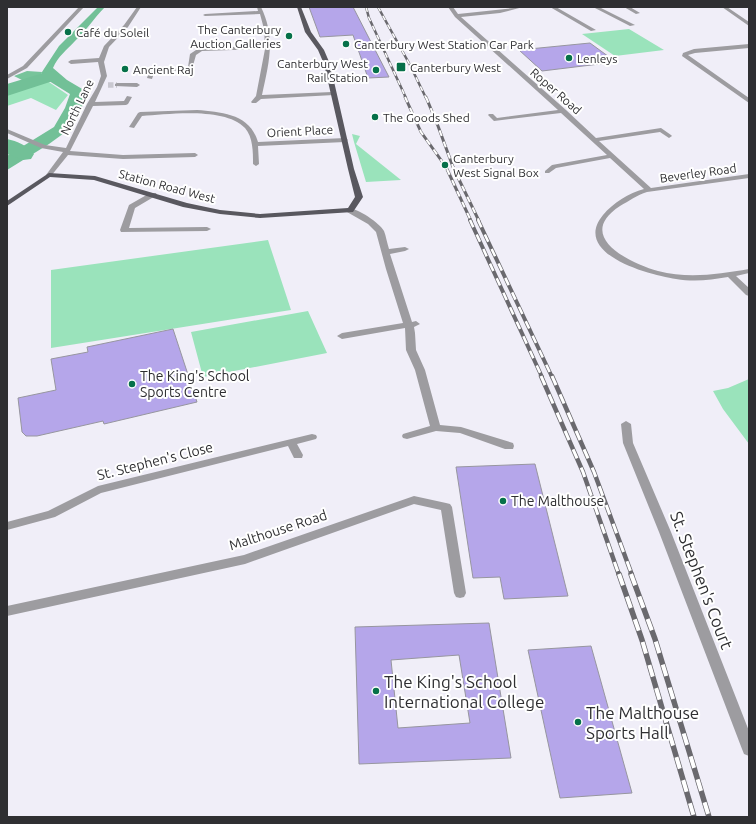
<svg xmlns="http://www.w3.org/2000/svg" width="756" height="824" viewBox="0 0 756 824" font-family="Ubuntu,sans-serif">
	<rect width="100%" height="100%" fill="#f0eef8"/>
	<path fill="#9ae3bb" d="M629,29L664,50L615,56L582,34Z
		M46,80L68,95L56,110L31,98L7,106V93Z
		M352,134L360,136L356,144L401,180L366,182L354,142Z
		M268,240L291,310L51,348V270Z
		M308,311L327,353L203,377L191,332Z
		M749,379V444L723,409L713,391L728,388Z"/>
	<path fill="#77c49b" d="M27,71L42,72L41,76L46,80L7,93V86L24,81L14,76Z"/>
	<path fill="#72c097" d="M98,7H105C94,18 86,31 75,41C67,50 58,56 53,68L67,80L89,93L71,128L49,144L7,170V156L54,127L65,108L70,94L41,76L42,72L59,46Z"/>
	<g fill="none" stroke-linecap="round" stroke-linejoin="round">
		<path fill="#72c097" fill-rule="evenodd" d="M50,71L56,72L59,76L56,80L7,96V84Z
			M7,139C17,141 28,146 34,154L31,159L23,160L7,154Z"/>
	</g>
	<path fill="#b5a6ea" stroke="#97969f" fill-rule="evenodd" d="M309,7H353L389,77L368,78L353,35L320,37Z
		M590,43L616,62L542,71L519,50Z
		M173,329L197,402L104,424L103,421L37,436H26L22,432L18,398L56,390L51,359L88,352L87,347Z
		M535,464L568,596L504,599L500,577L473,578L456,467Z
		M489,623L511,758L359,764L355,627ZM459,655L470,723L398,728L391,660Z
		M591,646L632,793L560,798L528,650Z"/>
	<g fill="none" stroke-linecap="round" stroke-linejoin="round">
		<path stroke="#c9c8d0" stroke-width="5.5" stroke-dasharray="5.5 2.5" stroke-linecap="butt" d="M108,85H117"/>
		<path fill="#9d9ca0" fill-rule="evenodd" d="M79,7H84L27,68L7,79V75L23,66Z
			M137,7H141L128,27L109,47L104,62L107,76L95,102L124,101L127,96L132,97L128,104L126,105L93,106L70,151L123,155L195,153L198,155L195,157L123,159L68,155L51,176H47L46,175L63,152L41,148L7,133V129L45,145L66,148L87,104L97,87L101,76L98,62L71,64L68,62L71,60L99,58L104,46L124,25Z
			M257,7H261C276,38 269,62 262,95L332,92L335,94L334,95L261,99L256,103H252L251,102L256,96L265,49L202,51L196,55L192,69L154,73L152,79L147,78L149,71L188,67L190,54L199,48L265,46L264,29L260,14L205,16L203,15L205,14L258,11Z
			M448,7H453L458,14L523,7L500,13L461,17L566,110L596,138L661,128L671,135L672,136L669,138L660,132L599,141L651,188L749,174V178L647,192C637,195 629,201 620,206C574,236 629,263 658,271C689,279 719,274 749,269V273L736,276L749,288V296L746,295L728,277C711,280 694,282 676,279C649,275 571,254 603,215C613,203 629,193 644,189L610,158L556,168L549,173H545V171L552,165L607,155L561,113L494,121L488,115L489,114H493L497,118L558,110L455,17Z
			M550,7H556L596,30L591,31Z
			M593,7H599L635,25L630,26Z
			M624,7H630L640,13L636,14Z
			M722,7H727L749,22V26Z
			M749,44V48L695,53L688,55L749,98V103L682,56L683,53L694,49Z
			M117,83H137L140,85L137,87L115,86V84Z
			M197,110C222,112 250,114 258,142L345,138L348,140L345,142L258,146L259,164L256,166L253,164C253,152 253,137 245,128C225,107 169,114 142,116L134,128L129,127L138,113L140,112Z
			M150,193H156L157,195L135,208L129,228L207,227L211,229L207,231L121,232L120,230L129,205Z
			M347,208C356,207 380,223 384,231C386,236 387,243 389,249L405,247L409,249L405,251L390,254L412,322L416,321L420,324L414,327L415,333L416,350L425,370L440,425L461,427L513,443L514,446L513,449H505L460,433L436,431L407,439L403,438L402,436L403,434L430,426L415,370L406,350L405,328L342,339L337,336L342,333L403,323L386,269L376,232L368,224L347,212Z
			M626,421L631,424L633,443L671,532L749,731V756L744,754L742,749L659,532L623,443L621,424Z
			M312,434L316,435L317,437L316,439L297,444L303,455L302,458H294L288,446L101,493L55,517L7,530V522L48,511L98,486Z
			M414,496L446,503L450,504L452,507L466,593L464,597L460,598L456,597L454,593L441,510L414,504L245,564L7,616V606L244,555Z"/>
		<path fill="#59585f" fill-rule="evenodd" d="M297,7H301L311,32L324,50L330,64L354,169L363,197L353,212L260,218L220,214L183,207L94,180L50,177L7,206V201L49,173L95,176L187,203L220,210L260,214L348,208L355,197L348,169L324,64L318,50L305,32Z"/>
		<defs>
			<path id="rail-far4" d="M366,7L369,18L406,98
				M378,7L410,65L426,98"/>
			<path id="rail-far3" d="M405,97L421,132L446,167L471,221
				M426,97L438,126L453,167L479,221"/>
			<path id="rail-far2" d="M470,220L542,377
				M478,220L552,377"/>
			<path id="rail-far1" d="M541,376L583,472L619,575
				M552,376L594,472L632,575"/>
			<path id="rail" d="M619,574L642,640L694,817
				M631,574L655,639L709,817"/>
		</defs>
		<use href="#rail-far4" stroke="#6a696e" stroke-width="2.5"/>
		<use href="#rail-far3" stroke="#6a696e" stroke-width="3"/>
		<use href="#rail-far2" stroke="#6a696e" stroke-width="4"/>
		<use href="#rail-far1" stroke="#6a696e" stroke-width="4.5"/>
		<use href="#rail" stroke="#6a696e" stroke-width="5.5"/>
		<use href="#rail-far4" stroke="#fff" stroke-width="1.5" stroke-dasharray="5" stroke-linecap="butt"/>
		<use href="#rail-far3" stroke="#fff" stroke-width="2" stroke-dasharray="6" stroke-linecap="butt"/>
		<use href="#rail-far2" stroke="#fff" stroke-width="2.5" stroke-dasharray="8" stroke-linecap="butt"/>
		<use href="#rail-far1" stroke="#fff" stroke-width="3" stroke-dasharray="10" stroke-linecap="butt"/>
		<use href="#rail" stroke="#fff" stroke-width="4" stroke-dasharray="12" stroke-linecap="butt"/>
	</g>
	<g fill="#067149" stroke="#fff" stroke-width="1.5">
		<circle cx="68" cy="32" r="4"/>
		<circle cx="289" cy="36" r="4"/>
		<circle cx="346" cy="44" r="4"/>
		<circle cx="569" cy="58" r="4"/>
		<rect x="396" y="62" width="10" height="10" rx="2"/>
		<circle cx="125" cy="69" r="4"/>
		<circle cx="376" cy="70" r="4"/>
		<circle cx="375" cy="117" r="4"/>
		<circle cx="445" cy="165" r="4"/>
		<circle cx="132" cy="384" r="4"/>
		<circle cx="503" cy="501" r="4"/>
		<circle cx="376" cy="691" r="4"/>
		<circle cx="578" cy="722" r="4"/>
	</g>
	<g text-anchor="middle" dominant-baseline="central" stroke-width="4" stroke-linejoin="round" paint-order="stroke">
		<g font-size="12" fill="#2f2f32" stroke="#fff" text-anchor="start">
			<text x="281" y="29" text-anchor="end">The Canterbury<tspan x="281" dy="14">Auction Galleries</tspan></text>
			<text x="76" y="32">Café du Soleil</text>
			<text x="354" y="44">Canterbury West Station Car Park</text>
			<text x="577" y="58">Lenleys</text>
			<text x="368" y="63" text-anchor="end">Canterbury West<tspan x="368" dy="14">Rail Station</tspan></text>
			<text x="410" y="67">Canterbury West</text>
			<text x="133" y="69">Ancient Raj</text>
			<text x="383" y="117">The Goods Shed</text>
			<text x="453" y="158">Canterbury<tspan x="453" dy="14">West Signal Box</tspan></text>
		</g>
		<g font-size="12" fill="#2f2f32" stroke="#fff">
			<text transform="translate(556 91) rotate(41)">Roper Road</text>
			<text transform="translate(77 107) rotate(-64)">North Lane</text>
			<text transform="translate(300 131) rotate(-3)">Orient Place</text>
			<text transform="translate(698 173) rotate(-8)">Beverley Road</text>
			<text transform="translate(167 186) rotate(15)">Station Road West</text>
		</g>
		<g font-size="14" fill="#2f2f32" stroke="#fff" text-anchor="start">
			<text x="140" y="376">The King's School<tspan x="140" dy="16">Sports Centre</tspan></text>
			<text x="511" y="501">The Malthouse</text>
		</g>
		<g font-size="14" fill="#2f2f32" stroke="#fff">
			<text transform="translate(155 461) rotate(-14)">St. Stephen's Close</text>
			<text transform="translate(278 530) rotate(-18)">Malthouse Road</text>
		</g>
		<g font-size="17" fill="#2f2f32" stroke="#fff">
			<text transform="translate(702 580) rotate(69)">St. Stephen's Court</text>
		</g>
		<g font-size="17" fill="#2f2f32" stroke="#fff" text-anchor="start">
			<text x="384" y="681">The King's School<tspan x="384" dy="20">International College</tspan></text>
			<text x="586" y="712">The Malthouse<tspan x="586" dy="20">Sports Hall</tspan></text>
		</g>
	</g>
	<rect width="756" height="824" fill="none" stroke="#2f2f32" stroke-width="16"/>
</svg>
